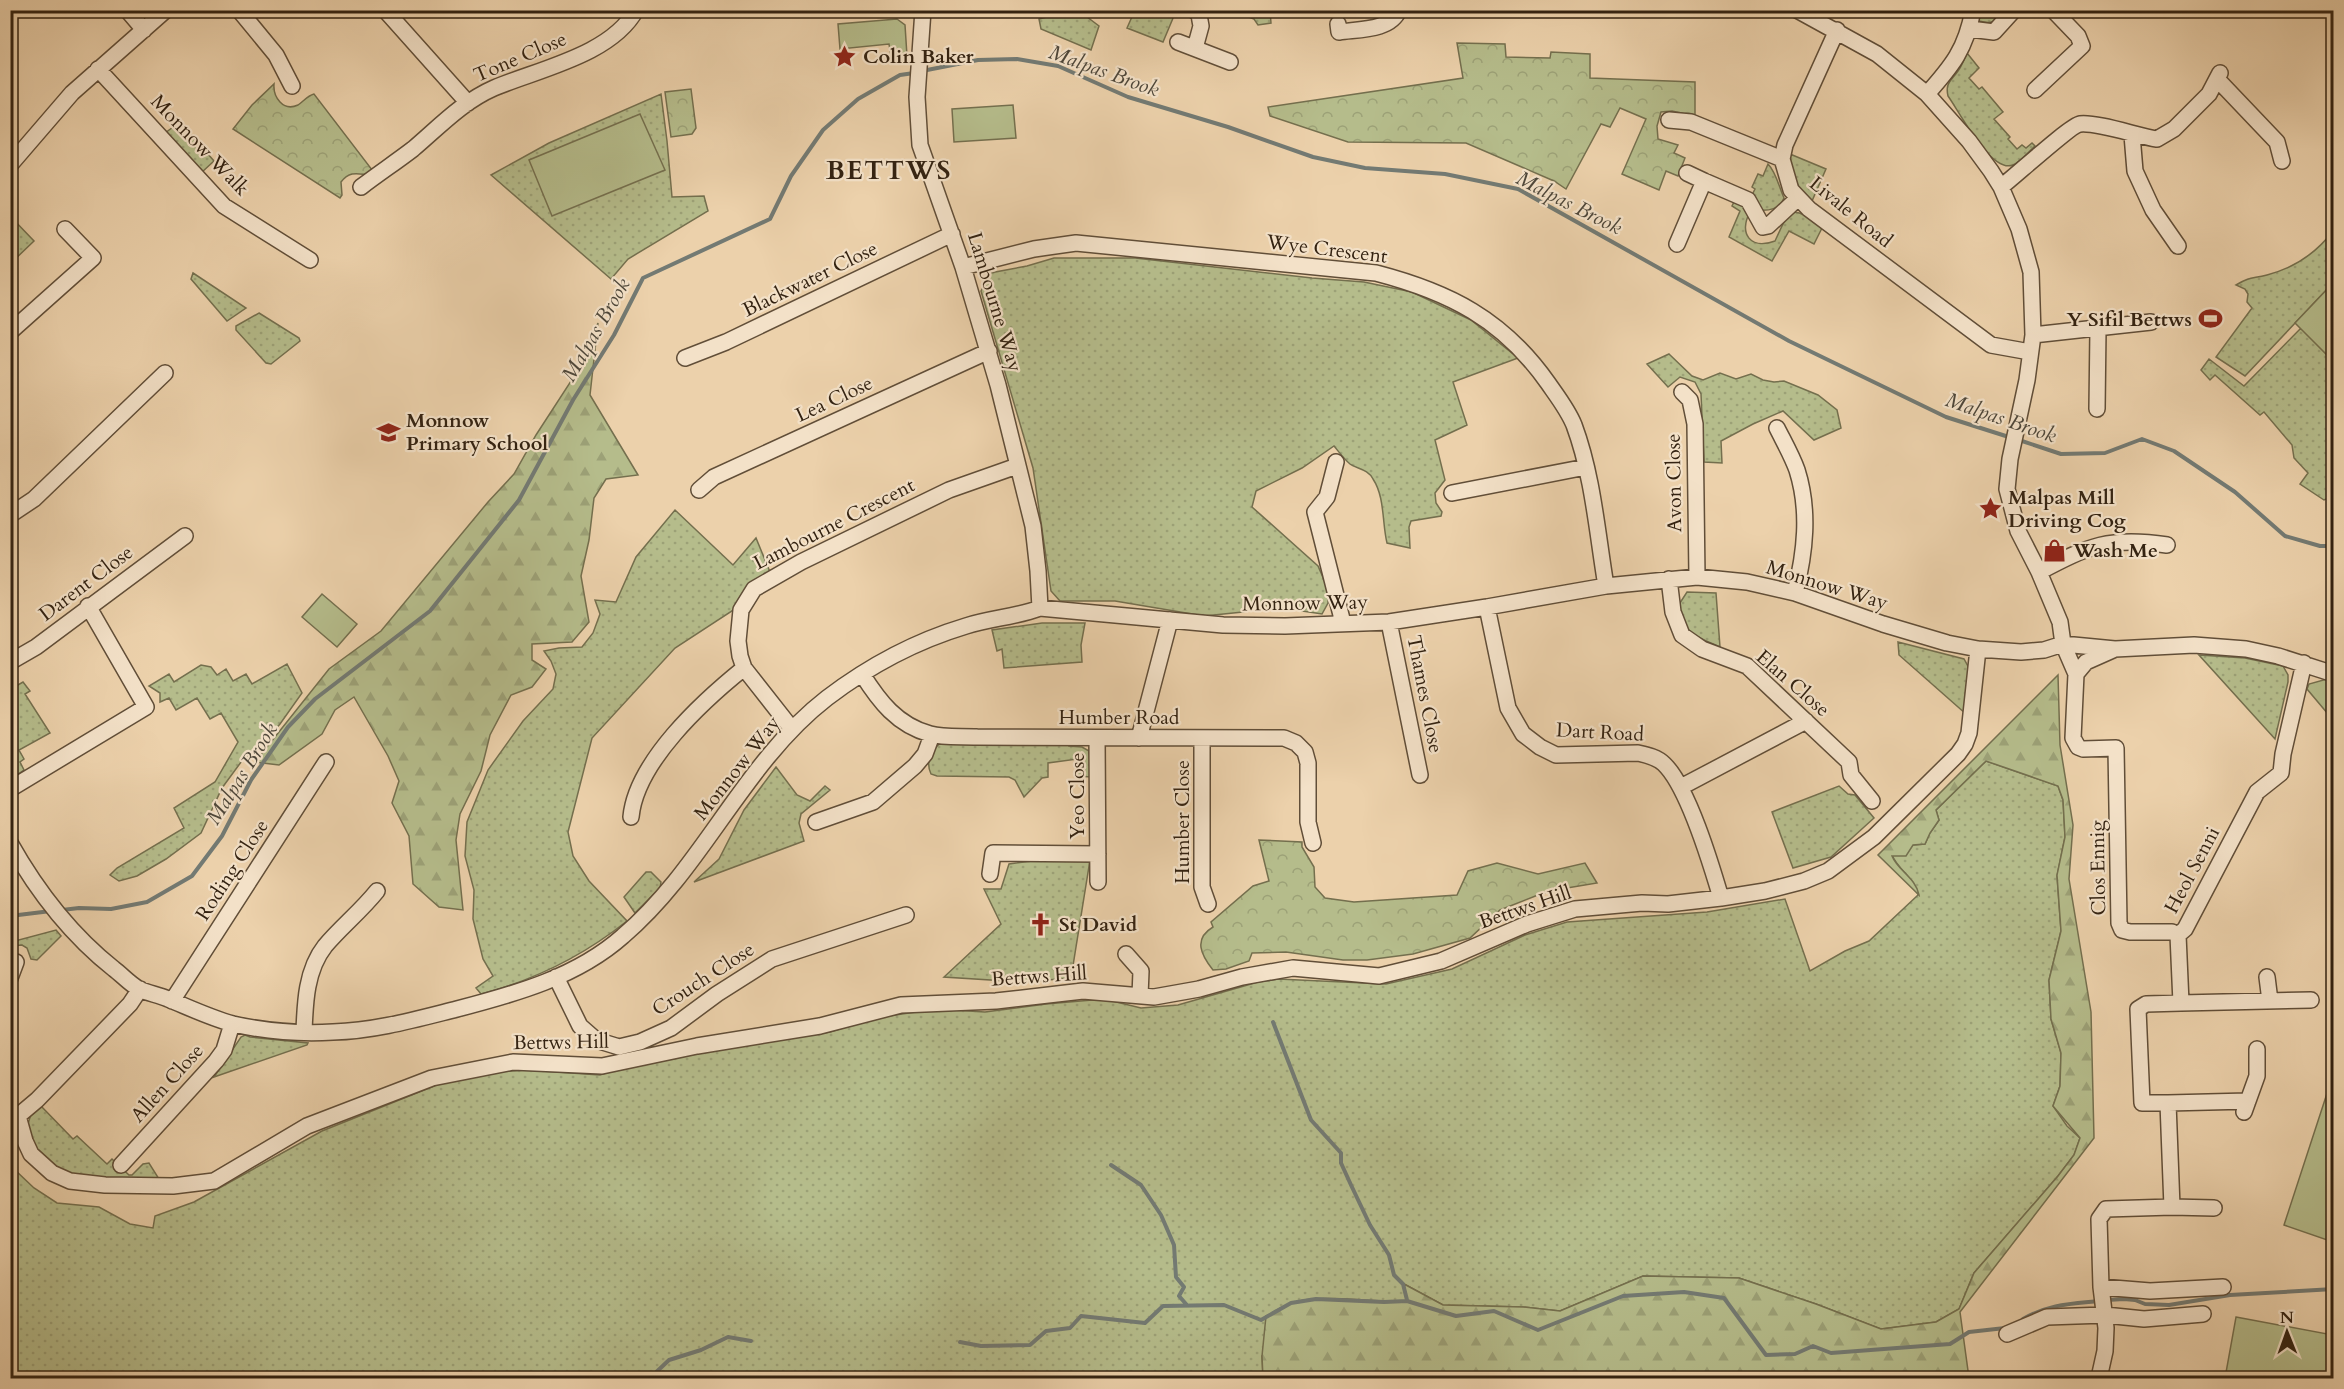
<svg xmlns="http://www.w3.org/2000/svg" width="2344" height="1389" viewBox="0 0 2344 1389" font-family="Cardo,serif">
	<defs>
		<pattern id="grass-dots" width="8" height="8" patternUnits="userSpaceOnUse" patternTransform="scale(1.5)"><rect width="8" height="8" fill="#b5bc8b"/><path d="M2 2h.1M6 6h.1" fill="none" stroke="#9ca177" stroke-width="1.8" stroke-linecap="round"/></pattern>
		<pattern id="forest-firs" width="22" height="20" patternUnits="userSpaceOnUse" patternTransform="scale(1.5)"><rect width="22" height="20" fill="#b5bc8b"/><path d="M5 1l3.5 6h-7zM16 11l3.5 6h-7z" fill="#9ca177"/></pattern>
		<pattern id="park-crowns" width="20" height="18" patternUnits="userSpaceOnUse" patternTransform="scale(1.5)"><rect width="20" height="18" fill="#b5bc8b"/><path d="M2 6a3 3 0 1 1 6 0M12 15a3 3 0 1 1 6 0" fill="none" stroke="#9ca177"/></pattern>
	</defs>
	<rect width="100%" height="100%" fill="#ecd1ab"/>
	<filter id="stains"><feTurbulence type="fractalNoise" baseFrequency=".00333" numOctaves="4"/><feColorMatrix values="0 0 0 0 .2 0 0 0 0 .09 0 0 0 0 .02 0 0 0 .5 -.17"/></filter>
	<radialGradient id="worn" r=".72"><stop offset=".6" stop-color="#630" stop-opacity="0"/><stop offset="1" stop-color="#630" stop-opacity=".3"/></radialGradient>
	<path fill="url(#grass-dots)" stroke="#746f4e" stroke-width="1.5" d="M1135,10L1176,11L1163,42L1127,28Z
		M1046,11H1079L1099,26L1091,50L1041,29L1039,19L1047,17Z
		M1236,11H1270L1271,23L1258,25L1254,19L1235,12Z
		M1979,11H2007C1998,21 1993,25 1979,21Z
		M1967,53L1979,68L1969,78L1979,89L1982,87L2003,112L1994,119L2010,137L2008,139L2017,149L2022,145L2026,148L2032,143L2035,146C2028,152 2021,162 2013,165C1991,174 1959,111 1948,96C1945,83 1951,81 1958,71C1962,66 1964,59 1967,53Z
		M661,94L667,141L672,197L704,196L708,211L628,259L611,279L491,175L549,143Z
		M180,122L214,161L201,173L165,133Z
		M1790,154L1826,169L1812,201C1797,188 1790,175 1790,154Z
		M1768,164C1776,172 1779,187 1784,198C1780,209 1770,211 1759,210L1751,197L1755,189L1752,187L1758,174L1763,176Z
		M1734,202L1746,207L1750,212C1738,234 1751,250 1775,241C1790,208 1791,203 1822,228L1814,244L1789,231L1772,261L1729,237L1740,211L1732,206Z
		M11,217L34,241L11,263Z
		M2333,231V283L2245,376L2216,357L2252,308L2247,302L2248,294L2245,289L2236,285C2251,276 2252,279 2267,275C2294,268 2317,252 2333,231Z
		M1054,258H1135L1312,278L1364,282L1412,292L1471,320L1518,358L1453,382L1467,425L1435,440L1445,480L1435,493L1436,503L1442,512L1441,516L1411,521L1409,527L1410,548L1387,543C1382,523 1385,497 1373,479C1368,469 1357,469 1350,464C1344,459 1339,452 1334,446L1302,468L1256,491L1252,507L1318,566L1328,589V603L1322,614L1262,605L1243,612L1204,616L1115,601H1060L1051,591L1033,468L981,291L990,273L1027,266Z
		M193,273L246,308L227,321L191,279Z
		M259,313L299,338L300,341L271,364L266,363L236,330V326Z
		M2301,328L2333,361V496L2324,500L2300,484L2308,473L2294,458L2292,445L2264,412L2260,415L2215,375L2210,380L2201,370L2209,359L2244,386Z
		M1669,354L1692,376L1703,380L1720,373L1736,379L1751,374L1763,380L1774,382L1784,381L1818,395L1837,410L1841,428L1814,440L1783,411L1753,424L1721,441L1722,463L1704,462L1701,394L1695,382L1680,377L1668,387L1647,364Z
		M675,510L733,565L756,538L770,572L744,591L735,609L675,648L592,738L568,832L573,856L589,881L627,921C583,956 535,980 481,994L476,988L493,976L483,959L473,919L474,890L465,856L467,822L488,770L523,721L553,689L556,674L551,661L544,651L559,648L582,647L593,633L600,614L595,600L616,602L636,557Z
		M1687,592L1716,593L1720,647C1695,636 1684,634 1678,606Z
		M1042,623H1085L1081,645L1082,662L1004,668L1002,649L997,651L992,630Z
		M1898,642L1964,659L1970,670L1966,714L1899,655Z
		M2199,655L2245,658L2283,666L2288,675V682L2275,739Z
		M287,664L302,693L280,724L255,752L244,758L222,788L201,833L166,859L137,876L119,881L110,875L117,868L184,828L174,808L215,782L238,742L221,713L210,719L197,698L176,710L169,698L160,702V693L149,686L169,674L174,682L201,665L211,667L217,675L226,669L233,681L246,674L252,684Z
		M23,682L30,691L25,694L50,733L19,750L24,759L20,762L24,770L11,779V689Z
		M944,741L1069,743V746L1082,747L1089,751L1091,777L1077,776V759L1048,763V777L1042,778L1024,797L1015,780L1009,777L937,776L931,774C925,761 931,748 944,741Z
		M1986,761L2058,786L2063,800L2065,837L2057,876L2061,931L2049,980L2051,1019L2061,1053L2060,1086L2053,1106L2067,1126L2080,1138L2074,1155L2058,1176L1974,1273L1959,1309L1936,1322L1881,1329L1816,1304L1739,1278L1643,1276L1560,1311L1523,1307L1443,1305L1404,1284L1407,1301L1384,1302L1262,1356L1263,1378H14L10,1366V1160L13,1168L34,1188L57,1203L99,1207L130,1224L153,1228L155,1216L194,1202L322,1131L439,1084L495,1072L527,1070L600,1075L645,1061L830,1032L875,1018L936,1009L985,1012L1046,1004L1104,999L1141,1008L1178,1005L1258,982L1278,979L1386,984L1452,969L1525,935L1567,922L1707,912L1785,899L1810,971L1845,951L1869,941L1918,895C1916,879 1898,870 1892,855L1913,845L1925,844L1930,833L1939,820L1936,810Z
		M776,767L797,795L810,801L825,786L830,790L801,814L799,823L804,841L694,882L719,859L744,810Z
		M1839,786L1848,794L1855,795L1874,818L1831,857L1793,868L1772,812Z
		M1040,860H1090L1071,978L1023,982L944,977L1001,924L984,889H1001L1009,864Z
		M646,872H651L661,882L660,888L635,913L624,897Z
		M56,930L61,936L37,960L31,959L27,948L22,945L11,946V942Z
		M245,1035L250,1037L308,1043L307,1045L214,1077L241,1037Z
		M40,1105L73,1139L77,1136L107,1164L112,1159L129,1175H132L143,1164L149,1163L159,1179C129,1180 59,1184 40,1157C34,1149 31,1136 27,1127L32,1111Z"/>
	<path fill="url(#forest-firs)" stroke="#746f4e" stroke-width="1.5" d="M598,323L590,395L638,475L606,479L594,498L589,540L581,576L589,622L572,642L532,644V660L546,669L532,687L511,695L490,735L481,771L460,814L456,840L463,910L439,907L413,884L409,836L392,803L399,781L388,756L354,697L335,710L322,734L279,765L255,762L329,669L381,631L488,502L514,474L536,435L575,375Z
		M2058,675L2060,745L2073,825L2069,879L2091,1012L2094,1138L1960,1312L1969,1378H1263L1262,1356L1266,1316C1274,1312 1283,1306 1291,1303C1320,1293 1373,1303 1407,1301L1404,1284L1443,1305L1523,1307L1560,1311L1643,1276L1739,1278L1816,1304L1881,1329L1936,1322L1959,1309L1974,1273L2058,1176L2074,1155L2080,1138L2053,1106L2060,1086L2061,1053L2051,1019L2049,980L2061,931L2057,875L2065,837L2063,800L2058,786L1986,761L1936,810L1939,820L1930,833L1925,844L1913,845L1906,856H1892C1898,871 1916,878 1919,895L1878,855Z"/>
	<path fill="url(#park-crowns)" stroke="#746f4e" stroke-width="1.5" d="M1457,43L1505,44L1506,57L1550,58L1551,52L1590,54V78L1695,82V116L1672,111L1661,112L1657,126L1658,139L1678,145L1674,153L1685,158L1678,176L1666,171L1659,190L1622,174L1646,119L1620,108L1610,127L1601,124L1566,189L1554,181L1466,143L1348,142L1270,116L1268,107L1463,78Z
		M274,84C273,97 283,112 298,105C304,101 307,96 314,94L376,175C361,176 352,168 341,182L342,195L340,198L233,129L252,105Z
		M691,89L696,128L692,134L671,137L665,92Z
		M1259,840L1302,842V847L1314,867L1315,887L1325,898L1354,902L1457,895L1468,871L1497,863L1538,874L1585,863L1597,883L1555,890L1538,895L1500,910L1470,938L1413,954L1367,960H1343L1286,952L1252,953L1249,961L1226,969L1213,970C1201,955 1193,939 1213,927L1211,922L1253,886L1269,881Z"/>
	<path fill="#b5bc8b" stroke="#746f4e" stroke-width="1.5" d="M897,19L905,25L907,56L891,57L889,44L840,49L838,24Z
		M1013,105L1016,138L954,142L952,109Z
		M640,114L665,170L552,216L529,160Z
		M2333,283V361L2295,323Z
		M322,594L357,624L337,647L302,617Z
		M2327,679L2333,681V720L2307,689L2309,684Z
		M2333,1075V1242L2284,1225Z
		M2236,1317L2333,1335V1378H2225Z"/>
	<g fill="none" stroke-linecap="round" stroke-linejoin="round">
		<path stroke="#737a73" stroke-width="4" d="M922,71L978,60L1017,59L1058,66L1128,97L1228,127L1313,157L1365,168L1445,174L1518,189L1789,341L1946,417L2012,438
			M2019,440L2061,454L2105,453L2142,439L2174,451L2235,492L2285,536L2320,546H2334
			M62,910L79,908L111,909L147,902L192,876L222,836L251,780L288,727L315,699L430,611L519,500L573,400L614,335L643,278L770,219L791,176L823,130L858,99L900,75L914,73
			M10,916L51,911
			M1273,1022L1311,1120L1341,1153V1163L1351,1185L1370,1225L1389,1255L1394,1275L1403,1284L1407,1300
			M1111,1165L1141,1185L1161,1215L1174,1245L1176,1277L1184,1287L1179,1296L1186,1304
			M2107,1300L2124,1299L2135,1300L2145,1304L2169,1305L2230,1295L2334,1289
			M2023,1319C2050,1304 2069,1304 2099,1301
			M960,1342L981,1346L1030,1345L1046,1331L1070,1328L1081,1316L1145,1323L1163,1306L1224,1305L1261,1320L1291,1303L1316,1299L1384,1302L1407,1301L1456,1316L1494,1311L1538,1330L1623,1296L1684,1292L1724,1298L1766,1355L1795,1354L1813,1346L1831,1353L1950,1344L1969,1332L2005,1328
			M650,1378L669,1360L701,1350L728,1337L751,1341"/>
		<defs>
			<path id="minor" d="M127,10L144,30
				M239,10L276,55L292,86
				M385,10L468,103
				M923,10L917,97L920,145L963,267L998,385L1033,526L1038,571L1040,608
				M1194,10L1199,15L1201,26L1195,48
				M1797,10L1877,54L1927,94L1969,141L1991,171L2001,187L2019,229L2031,272L2033,335L2027,380L2010,459L2007,489L2018,531L2039,572L2060,622L2063,644L2076,674L2073,738L2078,747L2083,749L2116,748L2119,923L2122,930L2130,932H2172L2178,935
				M1338,24L1339,32C1359,29 1390,31 1399,10
				M1970,29L1994,32L2014,10
				M1837,30L1785,145L1782,159L1791,190L1809,209L1991,345L2030,352
				M1178,42L1230,62
				M98,69L224,206L310,260
				M2217,79L2277,142L2282,161
				M2035,90L2082,46L2078,36L2053,10
				M1927,94C1952,66 1966,49 1973,10
				M1669,120L1691,122L1782,159
				M2132,135L2135,171L2153,210L2178,246
				M10,165L72,93L166,10
				M1687,173L1704,181
				M361,187C378,174 396,162 413,149C439,127 462,102 494,88C539,69 611,55 636,10
				M2001,187C2013,178 2071,125 2080,124C2097,122 2138,136 2157,139L2174,129L2209,94L2220,73
				M1677,244L1704,181L1748,200L1763,227L1768,226L1797,199
				M963,267L1034,249L1076,243L1376,273C1449,292 1503,319 1548,383C1557,396 1568,410 1574,425C1593,476 1597,532 1606,586
				M10,332L93,258L65,229
				M2033,335L2151,322
				M685,358L726,342L952,234
				M1682,392L1690,400L1695,424L1697,577
				M2097,409L2098,329
				M1777,428C1784,442 1792,456 1797,470C1810,511 1805,553 1795,593
				M1336,462L1327,497L1315,512L1343,623
				M699,490L714,477L989,351
				M1452,493L1586,467
				M10,515L34,499L165,373
				M2039,572C2088,546 2110,536 2167,545
				M1669,579L1673,612L1682,635L1702,649L1747,666L1849,762L1851,775L1872,801
				M1487,607L1508,708L1523,734L1540,747L1556,755L1638,753C1647,755 1657,757 1664,764C1688,787 1711,864 1721,898
				M1389,622L1420,775
				M10,662L36,647L185,536
				M862,674C879,701 897,725 930,734C944,738 962,736 977,737L1284,738L1296,743L1305,752L1308,763V822L1313,843
				M2076,674L2086,662L2113,650
				M792,729L744,668L740,656L738,641L741,610L754,589L801,562L949,490L1017,466
				M1097,738L1098,882
				M1139,738L1170,620
				M1202,738V887L1208,904
				M1681,787L1806,721
				M10,789L146,707L88,606
				M631,817C636,762 703,701 744,668
				M816,822L873,802L915,766L925,754L932,735
				M10,843C37,891 71,935 114,969C122,975 130,984 139,989C147,993 159,995 168,999C190,1008 211,1018 233,1024C265,1031 300,1034 333,1032C375,1031 417,1019 457,1009C515,994 577,977 623,936C704,867 743,763 827,698C869,666 916,641 966,626C991,618 1016,617 1040,608L1223,625L1285,626L1389,622L1487,607L1606,586L1697,577L1747,582L1795,593L1883,624L1947,643L1978,649L2021,652L2044,650L2063,644L2115,649L2194,645L2246,649L2278,656L2334,674
				M990,874L993,853L1098,854
				M2178,935L2185,929L2257,792L2281,773L2283,754L2304,663
				M1126,954L1141,971L1140,996
				M556,977L580,1026L596,1040L619,1047L640,1042L671,1028L717,994L772,959L906,915
				M2267,977L2270,1001
				M10,978L16,962
				M172,1001L326,762
				M2181,1003L2311,1000
				M304,1032C305,1003 306,970 325,946C341,927 361,911 377,891
				M2168,1103L2248,1101
				M2244,1112L2257,1076V1049
				M18,1116L25,1141L31,1154L52,1173L70,1181L105,1185L173,1186L214,1181L307,1126L432,1078L513,1062L602,1066L697,1046L820,1026L901,1005L996,1001L1083,991L1154,997L1199,989L1242,977L1293,968L1379,976L1441,961L1527,924L1575,909L1642,903L1668,904L1721,898L1765,891L1804,881L1828,871L1874,837L1958,754L1965,744L1969,733L1978,649
				M10,1119L18,1116L37,1100L130,1004L140,989
				M121,1165L216,1061L224,1050L232,1024
				M2172,1207L2214,1208
				M2101,1287L2150,1291L2223,1287
				M2007,1334L2047,1317L2105,1315L2144,1319L2203,1314
				M2099,1378L2105,1351L2106,1328L2101,1287L2099,1219L2106,1209L2172,1207L2168,1103H2142L2138,1009L2146,1004L2181,1003L2178,935"/>
		</defs>
		<use href="#minor" stroke="#614e38" stroke-width="18"/>
		<use href="#minor" stroke="#f3e1c8" stroke-width="15"/>
	</g>
	<defs>
		<symbol id="sight-bare" viewBox="-9 -9 18 18"><path d="M0-6L1.8-2.2L6-1.7L2.9 1.2L3.7 5.4L0 3.3L-3.7 5.4L-2.9 1.2L-6-1.7L-1.8-2.2Z" fill="#8f2418" stroke="#f3e1c8" stroke-width="2.5" paint-order="stroke"/></symbol>
		<symbol id="stadium-bare" viewBox="-9 -9 18 18"><path d="M0-5a6.5 5 0 1 0 0 10a6.5 5 0 1 0 0-10ZM-3.5-1.8h7v3.6h-7Z" fill="#8f2418" stroke="#f3e1c8" stroke-width="2.5" paint-order="stroke"/></symbol>
		<symbol id="school-bare" viewBox="-9 -9 18 18"><path d="M0-5L7-2L0 1L-7-2ZM-4 1L0 2.5L4 1V4Q0 6-4 4Z" fill="#8f2418" stroke="#f3e1c8" stroke-width="2.5" paint-order="stroke"/></symbol>
		<symbol id="shop-bare" viewBox="-9 -9 18 18"><path d="M-5-2.5h2.3a2.7 3.5 0 0 1 5.4 0H5L5.5 6h-11ZM-1.5-2.5h3a1.5 2.3 0 0 0-3 0Z" fill="#8f2418" stroke="#f3e1c8" stroke-width="2.5" paint-order="stroke"/></symbol>
		<symbol id="church-bare" viewBox="-9 -9 18 18"><path d="M-1.2-6h2.4v3.5h3.3v2.4h-3.3V6h-2.4V-.1h-3.3v-2.4h3.3Z" fill="#8f2418" stroke="#f3e1c8" stroke-width="2.5" paint-order="stroke"/></symbol>
	</defs>
	<g fill-rule="evenodd">
		<use href="#sight-bare" x="828" y="40" width="33" height="33"/>
		<use href="#stadium-bare" x="2194" y="302" width="33" height="33"/>
		<use href="#school-bare" x="372" y="416" width="33" height="33"/>
		<use href="#sight-bare" x="1974" y="492" width="33" height="33"/>
		<use href="#shop-bare" x="2038" y="534" width="33" height="33"/>
		<use href="#church-bare" x="1024" y="908" width="33" height="33"/>
	</g>
	<g text-anchor="middle" dominant-baseline="central" stroke-width="4.5" stroke-linejoin="round" paint-order="stroke">
		<g font-size="20" font-weight="bold" fill="#321" stroke="#f3e1c8" text-anchor="start">
			<text x="863" y="56">Colin Baker</text>
			<text x="2192" y="319" text-anchor="end">Y Sifil Bettws</text>
			<text x="406" y="420">Monnow<tspan x="406" dy="23">Primary School</tspan></text>
			<text x="2008" y="497">Malpas Mill<tspan x="2008" dy="23">Driving Cog</tspan></text>
			<text x="2073" y="550">Wash Me</text>
			<text x="1059" y="924">St David</text>
		</g>
		<g font-size="20" fill="#321" stroke="#f3e1c8">
			<text transform="translate(520 57) rotate(-23)">Tone Close</text>
			<text transform="translate(200 145) rotate(46)">Monnow Walk</text>
			<text transform="translate(1851 212) rotate(39)">Livale Road</text>
			<text transform="translate(1327 249) rotate(7)">Wye Crescent</text>
			<text transform="translate(810 279) rotate(-26)">Blackwater Close</text>
			<text transform="translate(995 302) rotate(73)">Lambourne Way</text>
			<text transform="translate(834 399) rotate(-25)">Lea Close</text>
			<text transform="translate(1674 483) rotate(-91)">Avon Close</text>
			<text transform="translate(834 524) rotate(-27)">Lambourne Crescent</text>
			<text transform="translate(86 583) rotate(-37)">Darent Close</text>
			<text transform="translate(1827 585) rotate(17)">Monnow Way</text>
			<text transform="translate(1305 603) rotate(-1)">Monnow Way</text>
			<text transform="translate(1793 683) rotate(41)">Elan Close</text>
			<text transform="translate(1425 694) rotate(79)">Thames Close</text>
			<text x="1119" y="717">Humber Road</text>
			<text transform="translate(1600 732) rotate(3)">Dart Road</text>
			<text transform="translate(737 768) rotate(-52)">Monnow Way</text>
			<text transform="translate(1077 796) rotate(-90)">Yeo Close</text>
			<text transform="translate(1182 822) rotate(-90)">Humber Close</text>
			<text transform="translate(2098 868) rotate(-91)">Clos Ennig</text>
			<text transform="translate(232 870) rotate(-57)">Roding Close</text>
			<text transform="translate(2192 870) rotate(-62)">Heol Senni</text>
			<text transform="translate(1525 907) rotate(-19)">Bettws Hill</text>
			<text transform="translate(1039 976) rotate(-4)">Bettws Hill</text>
			<text transform="translate(703 979) rotate(-33)">Crouch Close</text>
			<text transform="translate(561 1042) rotate(-1)">Bettws Hill</text>
			<text transform="translate(167 1083) rotate(-48)">Allen Close</text>
		</g>
		<g font-size="21" font-style="italic" fill="#4e473a" stroke="#f3e1c8">
			<text transform="translate(1104 71) rotate(20)">Malpas Brook</text>
			<text transform="translate(1569 203) rotate(27)">Malpas Brook</text>
			<text transform="translate(596 330) rotate(-60)">Malpas Brook</text>
			<text transform="translate(2001 418) rotate(19)">Malpas Brook</text>
			<text transform="translate(242 774) rotate(-58)">Malpas Brook</text>
		</g>
		<g font-size="26" font-weight="bold" letter-spacing="1.5" fill="#321" stroke="#f3e1c8">
			<text x="889" y="170">BETTWS</text>
		</g>
	</g>
	<rect width="2344" height="1389" fill="none" stroke="#ecd1ab" stroke-width="36"/>
	<rect x="12" y="12" width="2320" height="1365" fill="none" stroke="#321" stroke-width="3"/>
	<rect x="18" y="18" width="2308" height="1353" fill="none" stroke="#321" stroke-width="1.5"/>
	<g transform="translate(2287 1332) rotate(359)" stroke="#f3e1c8" stroke-width="4.5" paint-order="stroke">
	<path d="M0-4.5L10 22L0 15L-10 22Z" fill="#332211"/>
	<text y="-9" font-size="16" font-weight="bold" text-anchor="middle" fill="#332211">N</text>
	</g>
	<rect width="100%" height="100%" filter="url(#stains)"/>
	<rect width="100%" height="100%" fill="url(#worn)"/>
</svg>
